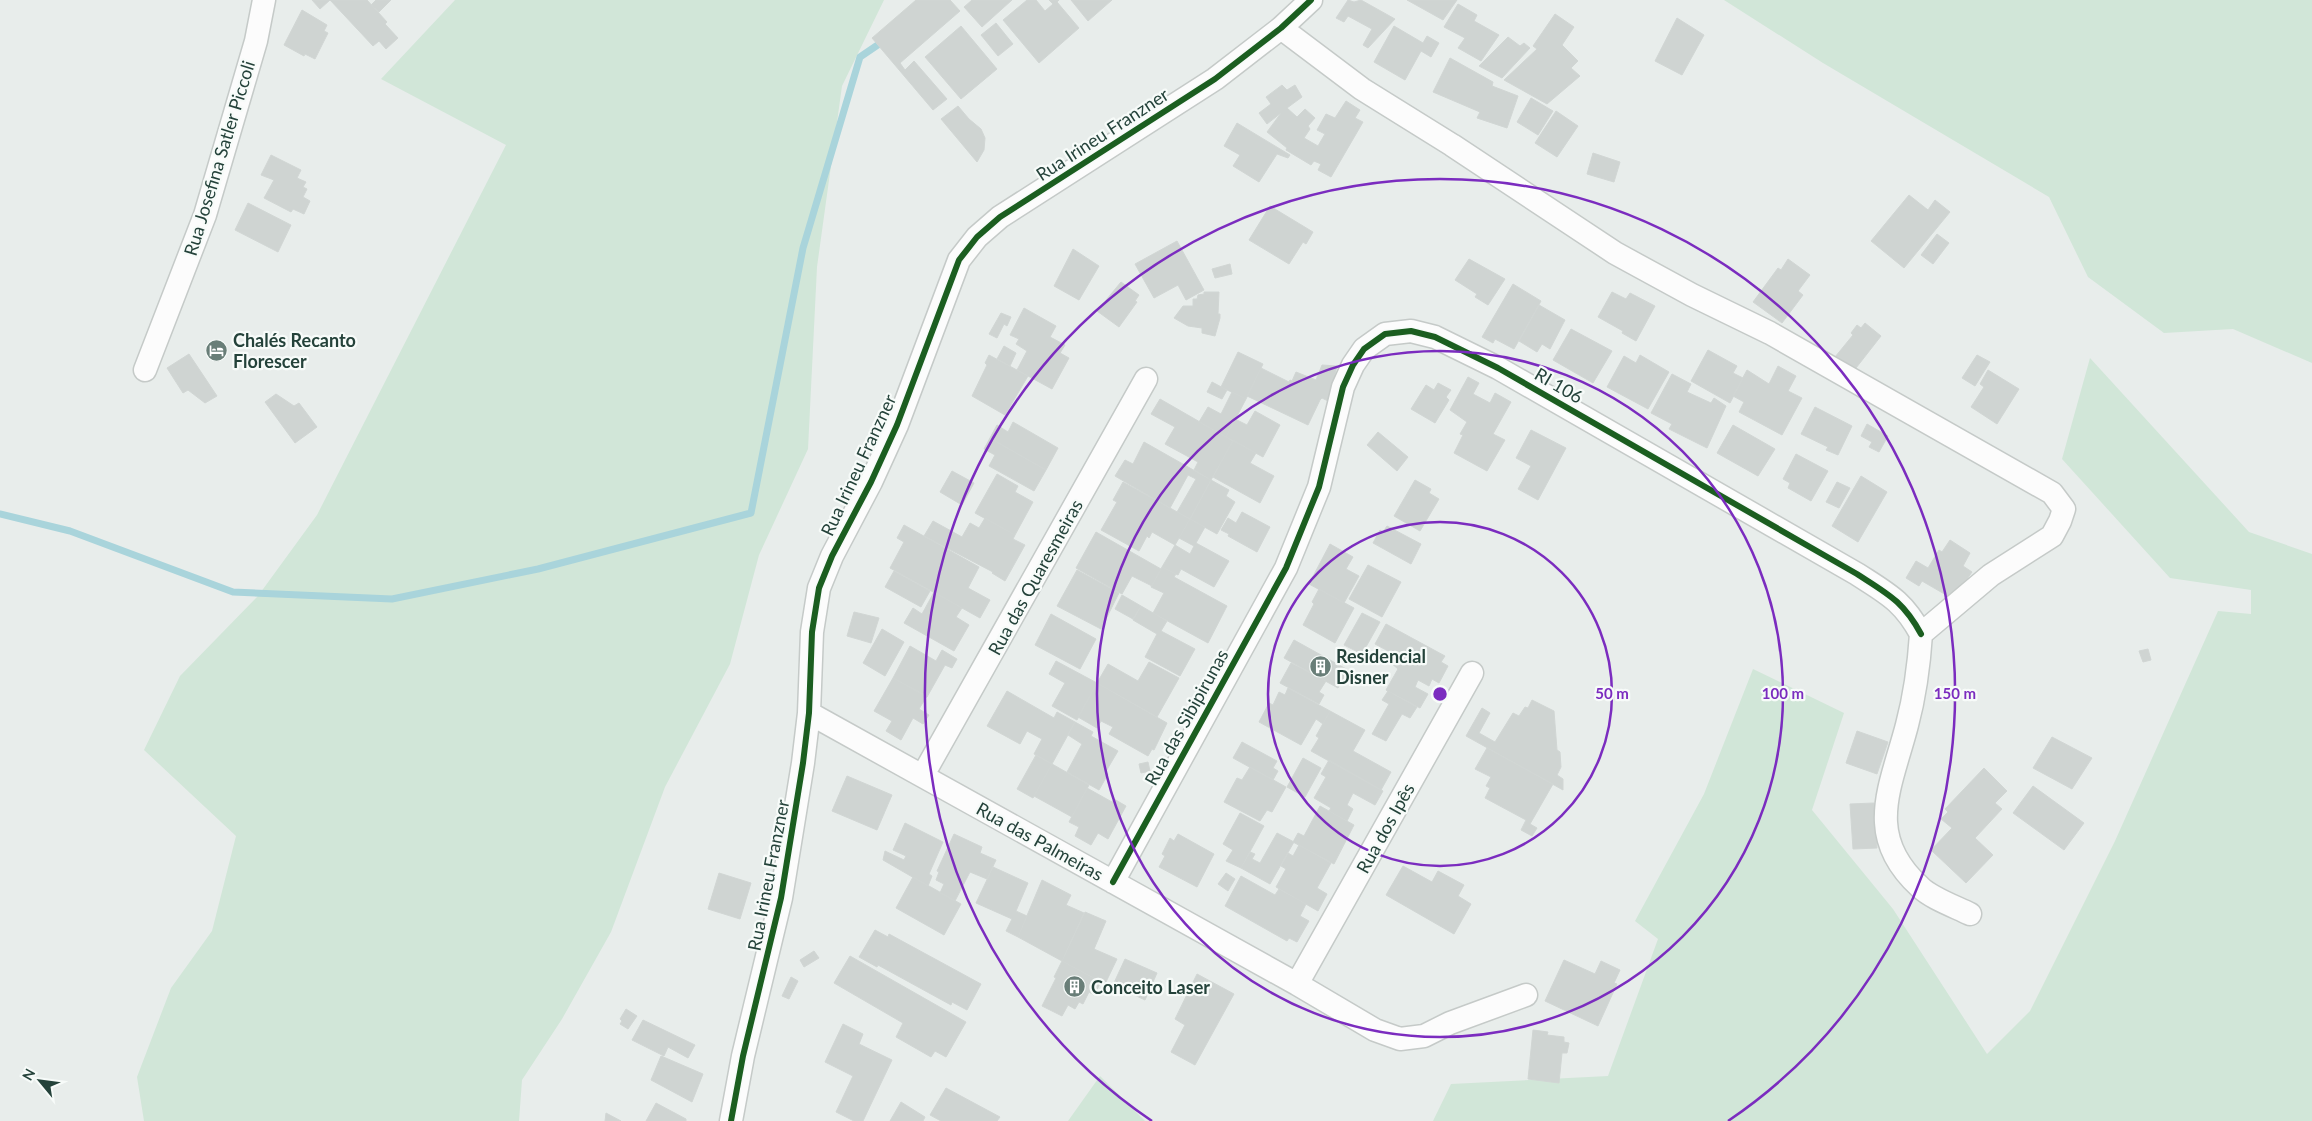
<svg xmlns="http://www.w3.org/2000/svg" width="2312" height="1121" viewBox="0 0 2312 1121" font-family="Lato,sans-serif">
	<rect width="100%" height="100%" fill="#e8edeb"/>
	<path fill="#d1e6d8" d="M455,0H884L842,86L817,267L808,449L759,555L730,664L665,787L611,932L562,1019L522,1080L519,1121H144L137,1077L171,988L212,931L236,836L144,750L180,676L258,596L317,515L506,145L381,79Z
		M1724,0H2312V363L2233,329L2164,333L2088,277L2049,197L1823,63Z
		M2090,358L2249,532L2312,554V1121H1433L1451,1084L1608,1076L1658,939L1635,921L1704,794L1753,669L1844,713L1812,810L1893,909L1987,1054L2030,1011L2115,841L2218,611L2251,614V590L2170,578L2062,459Z
		M1100,1076L1145,1121H1068Z"/>
	<g fill="none" stroke-linecap="round" stroke-linejoin="round">
		<path stroke="#a9d4db" stroke-width="7" d="M0,514L70,531L233,592L392,599L538,569L751,513L803,248L860,57L885,40"/>
	</g>
	<path fill="#cfd4d2" stroke="#d1d6d4" d="M312,0H367L387,22L385,24L398,38L386,49L379,41L373,46L330,0L320,9Z
		M376,0H391L379,12L371,5Z
		M950,0L960,11L900,63L905,70L914,61L947,99L933,110L872,38L916,0Z
		M972,0H1012L982,27L964,7Z
		M1027,0H1036L1045,11L1053,4L1049,0H1059L1057,2L1079,28L1039,63L1003,20Z
		M1071,0H1112L1088,21Z
		M1348,0L1354,2L1361,0L1395,19L1368,48L1363,45L1372,29L1348,16L1344,22L1336,18Z
		M1407,0H1457L1443,20Z
		M1458,4L1477,15L1474,21L1499,35L1481,61L1458,48L1465,38L1444,27Z
		M302,10L327,25L324,31L328,33L315,59L305,54L304,56L284,45Z
		M1555,14L1574,27L1562,45L1578,61L1571,68L1580,76L1547,104L1504,80L1537,49L1533,46Z
		M1677,18L1704,35L1682,75L1655,61Z
		M996,23L1013,44L998,56L981,35Z
		M961,26L997,69L961,99L925,57Z
		M1394,26L1423,43L1427,36L1439,43L1431,57L1421,51L1405,80L1374,62Z
		M1508,37L1520,46L1524,43L1530,48L1502,78L1479,66Z
		M1450,58L1493,82L1492,86L1518,96L1507,128L1477,118L1480,112L1433,92Z
		M1282,85L1287,90L1295,85L1302,97L1287,108L1297,117L1305,109L1315,118L1308,126L1310,129L1304,138L1318,146L1325,134L1317,130L1326,114L1335,118L1346,101L1360,110L1355,118L1363,122L1331,177L1318,170L1321,164L1314,161L1311,165L1286,150L1287,148L1267,132L1281,113L1267,124L1259,113L1271,104L1266,97Z
		M1531,98L1553,111L1538,135L1517,122Z
		M958,106L969,119L981,129L985,138L984,150L977,162L941,119Z
		M1556,111L1578,126L1557,157L1535,143Z
		M1237,123L1290,155L1288,158L1277,154L1259,182L1233,166L1240,155L1224,146Z
		M1593,153L1620,162L1614,182L1587,174Z
		M271,155L301,170L297,178L306,182L303,187L307,189L303,197L310,201L304,214L293,209L291,212L264,198L274,180L261,175Z
		M1909,195L1928,210L1935,200L1950,212L1904,268L1871,241Z
		M248,203L291,225L278,252L235,230Z
		M1270,206L1313,232L1306,244L1303,242L1289,264L1249,240Z
		M1937,234L1949,243L1933,264L1921,255Z
		M1177,241L1204,290L1186,300L1178,285L1154,298L1135,264Z
		M1073,249L1099,266L1079,300L1054,286Z
		M1469,259L1505,279L1488,305L1475,297L1477,294L1455,280Z
		M1788,259L1810,275L1798,291L1803,295L1782,323L1753,302L1778,268L1781,270Z
		M1230,264L1232,274L1215,278L1212,269Z
		M1121,282L1139,295L1135,301L1137,302L1119,327L1097,311Z
		M1513,284L1541,301L1514,349L1495,339L1493,343L1482,337Z
		M1204,292H1219L1218,314H1220V318L1215,336L1202,333V328L1188,326L1174,318L1183,306H1193V299H1197L1198,295L1204,294Z
		M1612,292L1626,299L1630,293L1655,306L1636,341L1622,333L1623,331L1598,317Z
		M1539,305L1565,320L1550,349L1542,344L1537,352L1519,341Z
		M1024,308L1056,326L1050,337L1065,345L1060,353L1069,358L1052,389L1017,370L1027,351L1016,344L1019,339L1010,335Z
		M1001,313L1011,317L1007,326L1004,324L997,338L989,334Z
		M1865,323L1881,336L1856,368L1835,357L1853,335L1851,333L1857,325L1861,328Z
		M1571,329L1612,351L1593,383L1553,360Z
		M1004,346L1016,353L1010,366L997,359Z
		M1708,350L1737,366L1733,373L1743,378L1730,403L1691,381Z
		M1238,352L1263,364L1246,399L1221,387Z
		M189,354L217,396L205,403L188,390L183,393L167,368Z
		M989,355L1028,376L1005,415L972,396L987,365L985,363Z
		M1640,355L1669,372L1648,409L1607,387L1624,356L1636,363Z
		M1977,355L1990,362L1975,386L1962,378Z
		M1322,365L1337,366L1328,401L1322,398L1320,400L1308,425L1247,396L1261,368L1289,382L1290,380L1292,381L1296,372L1316,380Z
		M1778,366L1796,376L1788,391L1802,398L1782,435L1739,412L1744,402L1733,396L1747,370L1769,384Z
		M1988,370L2019,389L1997,424L1971,407L1984,387L1980,384Z
		M1672,374L1691,384L1687,392L1711,403L1714,398L1726,406L1707,448L1669,429L1672,424L1651,413Z
		M1468,377L1479,383L1473,394L1490,403L1495,393L1511,402L1493,434L1505,440L1487,471L1454,453L1463,435L1460,434L1467,422L1450,410Z
		M1212,382L1227,390L1222,399L1207,392Z
		M1438,383L1451,390L1446,397L1449,400L1435,423L1411,409L1426,385L1434,390Z
		M1232,392L1246,399L1226,437L1199,422L1208,407L1221,414Z
		M276,394L294,406L299,403L317,427L295,443L265,402Z
		M1160,399L1233,441L1211,480L1194,470L1198,462L1165,444L1175,427L1151,414Z
		M1815,407L1852,426L1838,455L1826,450L1828,447L1801,434Z
		M1255,411L1280,425L1263,457L1226,437L1235,419L1247,425Z
		M1013,422L1058,448L1046,470L990,438L997,425L1008,432Z
		M1867,424L1888,436L1879,452L1869,447L1872,442L1861,436Z
		M1733,425L1775,449L1758,476L1717,453Z
		M1531,430L1566,448L1538,500L1518,489L1531,466L1516,458Z
		M1378,432L1408,457L1397,471L1367,445Z
		M990,438L1046,470L1034,491L989,466L995,455L984,449Z
		M1233,440L1256,453L1250,463L1274,476L1260,503L1213,477Z
		M1144,442L1211,480L1190,519L1177,512L1196,479L1188,475L1170,508L1115,476L1125,460L1133,464Z
		M1796,454L1828,471L1811,501L1788,488L1790,483L1783,479Z
		M952,471L974,483L962,505L940,492Z
		M997,474L1018,486L1015,492L1033,502L1015,535L975,513Z
		M1861,476L1887,492L1858,542L1832,526Z
		M1211,480L1229,490L1226,496L1235,502L1217,534L1190,519Z
		M1415,480L1431,489L1429,493L1439,499L1420,531L1394,516Z
		M1123,482L1190,519L1175,545L1152,532L1149,538L1147,536L1139,551L1101,530L1117,502L1113,500Z
		M1837,482L1850,488L1839,508L1826,502Z
		M1242,512L1270,527L1257,552L1228,536L1229,534L1221,530L1228,518L1236,523Z
		M985,518L1015,535L1013,539L1025,545L1005,581L992,573L993,572L924,536L933,521L962,537L970,523L979,528Z
		M1190,519L1205,527L1196,543L1229,561L1214,587L1181,569L1178,575L1162,567L1175,545L1190,554L1194,546L1179,538Z
		M904,525L979,567L968,588L990,600L980,618L890,568L904,542L897,538Z
		M1387,526L1421,544L1411,564L1373,543L1380,530L1383,532Z
		M1096,532L1161,569L1152,586L1132,576L1122,594L1076,568Z
		M1950,540L1970,553L1963,566L1972,572L1953,599L1922,581L1919,586L1906,578L1916,561L1928,568L1939,550L1942,552Z
		M1330,544L1353,557L1346,569L1359,576L1344,603L1309,584Z
		M1368,565L1401,582L1382,617L1349,599Z
		M1162,567L1176,574L1174,577L1227,606L1208,643L1153,613L1164,593L1151,587Z
		M1077,570L1119,593L1101,629L1057,606Z
		M894,571L930,591L921,607L885,587Z
		M1319,589L1354,608L1335,643L1303,625L1314,604L1312,602Z
		M934,592L962,608L956,617L969,625L954,651L904,623L913,608L922,614Z
		M1122,595L1141,606L1133,619L1115,609Z
		M1141,606L1167,621L1161,631L1195,649L1180,676L1145,657L1157,634L1133,620Z
		M854,612L879,618L871,643L847,636Z
		M1362,613L1380,622L1362,654L1344,645Z
		M1051,614L1096,639L1080,669L1035,645Z
		M1386,624L1445,656L1441,662L1448,666L1439,683L1432,679L1429,686L1418,680L1415,687L1428,694L1420,708L1386,690L1398,669L1390,662L1393,657L1389,654L1390,652L1375,644Z
		M882,629L904,642L885,676L863,663Z
		M1294,640L1348,670L1338,688L1284,658Z
		M910,646L936,661L942,650L957,659L952,668L945,665L927,697L893,678Z
		M2148,649L2151,660L2143,662L2139,651Z
		M1056,661L1097,683L1077,720L1052,706L1065,683L1049,674Z
		M1149,662L1179,678L1157,717L1097,683L1108,664L1138,681Z
		M1291,663L1326,681L1319,692L1324,695L1319,704L1280,683Z
		M893,678L927,696L919,709L929,715L923,724L913,718L901,740L886,731L892,721L874,711Z
		M1097,683L1167,723L1154,750L1152,749L1148,756L1109,734L1113,727L1101,721L1097,728L1078,717Z
		M1288,688L1330,711L1323,724L1316,719L1301,745L1259,722L1269,703L1273,705L1279,692L1285,695Z
		M1007,691L1054,718L1057,712L1075,722L1052,764L1034,754L1042,739L1027,731L1020,744L987,726Z
		M1388,691L1417,707L1410,718L1402,714L1386,741L1372,734L1389,704L1382,700Z
		M1532,700L1554,711L1557,750L1560,752L1561,767L1557,775L1563,779V790L1466,736L1482,708L1490,713L1479,733L1495,742L1513,713L1519,716L1525,707L1528,708Z
		M1330,711L1365,730L1353,751L1391,772L1381,790L1311,751L1319,738L1316,736Z
		M1075,722L1093,732L1091,736L1118,751L1105,773L1108,774L1099,790L1067,772L1082,744L1068,735Z
		M1857,731L1888,742L1877,774L1846,763Z
		M2052,737L2092,758L2072,789L2033,768Z
		M1242,742L1277,761L1273,768L1278,771L1273,780L1233,758Z
		M1487,748L1553,784L1530,824L1537,828L1532,836L1521,830L1526,820L1485,798L1490,788L1486,786L1491,777L1475,769Z
		M1036,755L1052,764L1033,798L1017,789Z
		M1303,758L1321,768L1305,797L1287,787Z
		M1329,760L1383,791L1375,805L1353,793L1347,805L1353,809L1347,821L1329,811L1331,808L1314,798L1326,777L1321,774Z
		M1148,762L1150,771L1141,773L1139,764Z
		M1052,764L1089,785L1072,817L1034,796Z
		M1250,767L1286,787L1272,812L1267,810L1260,821L1224,802L1237,778L1242,780Z
		M1984,768L2007,791L1995,803L2002,809L1975,838L1993,855L1966,883L1931,850L1952,828L1941,819L1948,812L1945,809Z
		M847,776L892,795L877,830L832,811Z
		M2033,786L2084,823L2064,850L2013,813Z
		M1087,788L1112,802L1114,799L1126,806L1108,839L1098,833L1091,845L1075,836L1079,827L1069,822Z
		M1874,803L1877,848L1853,849L1850,804Z
		M1320,806L1354,825L1334,864L1293,842L1298,833L1304,836Z
		M1240,813L1264,826L1241,868L1226,861L1233,850L1223,844Z
		M905,823L943,842L929,874L932,876L928,886L883,860L885,851L904,860L906,856L893,850Z
		M1277,833L1294,842L1270,884L1241,868L1250,852L1255,854L1252,859L1260,863Z
		M954,834L982,847L980,853L996,860L987,879L970,872L955,901L940,893L944,884L936,880L939,872L937,871Z
		M1178,834L1214,854L1197,887L1159,867L1165,856L1162,854L1170,838L1174,841Z
		M1299,845L1331,863L1317,888L1327,894L1318,911L1276,887L1286,869L1281,866L1288,853L1293,856Z
		M1403,866L1432,882L1438,871L1464,885L1458,896L1471,904L1454,934L1386,895Z
		M993,867L1028,883L1016,911L1027,916L1018,937L1006,931L1012,919L976,903Z
		M719,873L751,883L740,919L708,909Z
		M1226,873L1235,879L1228,891L1218,884Z
		M1241,876L1275,895L1279,889L1306,904L1300,916L1309,921L1297,942L1289,938L1287,941L1225,906Z
		M913,877L961,904L944,935L896,908Z
		M1042,880L1071,895L1066,905L1084,913L1062,961L1018,937Z
		M1085,912L1106,921L1094,949L1117,959L1105,984L1062,961Z
		M875,930L888,937L889,934L981,984L967,1010L952,1002L951,1005L878,965L877,967L859,957Z
		M814,951L819,958L804,967L800,960Z
		M850,956L966,1022L946,1057L935,1051L931,1057L896,1037L903,1023L834,983Z
		M1125,959L1157,973L1145,1000L1113,985Z
		M1564,960L1595,974L1601,961L1620,970L1614,983L1617,984L1598,1026L1545,1001Z
		M1062,961L1101,982L1094,995L1089,992L1083,1004L1079,1002L1075,1009L1068,1005L1062,1016L1042,1006L1056,978L1054,977Z
		M1197,974L1234,994L1195,1065L1171,1052L1185,1025L1175,1019Z
		M791,977L798,981L789,999L782,996Z
		M626,1009L637,1016L628,1029L620,1024L622,1021L620,1019Z
		M643,1020L695,1045L688,1058L668,1047L664,1056L632,1040Z
		M843,1024L863,1034L859,1044L892,1060L863,1121H854L836,1112L853,1076L825,1062Z
		M1533,1030L1548,1032L1547,1035L1564,1037V1042L1569,1043L1567,1053H1562L1559,1083L1528,1079Z
		M661,1056L703,1074L692,1102L651,1080Z
		M946,1088L1000,1117L997,1121H941L930,1115Z
		M901,1102L925,1117L923,1121H890Z
		M656,1103L686,1119V1121H646Z
		M606,1113L621,1121H605Z"/>
	<g fill="none" stroke-linecap="round" stroke-linejoin="round">
		<defs>
			<path id="minor" d="M1281,28L1362,89L1452,145L1615,253L1692,295L1770,333L2052,493L2064,509L2060,521L2052,536L1991,575L1921,634C1919,665 1915,695 1907,725C1891,787 1863,835 1920,887C1931,898 1956,907 1970,914
				M145,370L205,215L256,41L264,0
				M809,713L1297,984L1375,1030L1400,1039L1424,1036L1450,1023L1526,995
				M923,775L1146,379
				M1113,882L1286,568L1319,487L1343,387L1353,365L1364,349L1385,334L1411,331L1435,337L1498,368L1857,574C1888,594 1903,601 1921,634
				M1297,984L1472,673
				M731,1121L743,1056L781,898L803,763L809,713L812,632L819,588L832,556L871,482L897,425L959,260L977,237L1000,217L1215,79L1281,28L1311,0"/>
		</defs>
		<use href="#minor" stroke="#c5cac8" stroke-width="25"/>
		<use href="#minor" stroke="#fcfcfc" stroke-width="22"/>
		<defs>
			<path id="cycleway" d="M1113,882L1286,568L1319,487L1343,387L1353,365L1364,349L1385,334L1411,331L1435,337L1498,368L1857,574C1888,594 1903,601 1921,634
				M731,1121L743,1056L781,898L803,763L809,713L812,632L819,588L832,556L871,482L897,425L959,260L977,237L1000,217L1215,79L1281,28L1311,0"/>
		</defs>
		<use href="#cycleway" stroke="#f7fbf9" stroke-width="9"/>
		<use href="#cycleway" stroke="#1b5e20" stroke-width="6"/>
	</g>
	<g fill="none" stroke="#7b2cbf" stroke-width="2.5">
		<circle cx="1440" cy="694" r="172"/>
		<circle cx="1440" cy="694" r="343"/>
		<path d="M1152 1121A515 515 0 1 1 1728 1121"/>
	</g>
	<defs>
		<symbol id="hotel-disc" viewBox="-11 -11 22 22"><circle r="9.5" fill="#697e78" stroke="#f7fbf9"/><path d="M-6-4.5h1.5V1H6V5H4.5V3h-9V5H-6ZM-4 0a1.8 1.8 0 1 1 3.6 0ZM.5 0V-2.5h3Q6-2.5 6 0Z" fill="#fff"/></symbol>
		<symbol id="building-disc" viewBox="-11 -11 22 22"><circle r="9.5" fill="#697e78" stroke="#f7fbf9"/><path d="M-4-6H4V6H1V3H-1V6H-4ZM-2.5-4.3h1.7v1.8h-1.7ZM.8-4.3h1.7v1.8H.8ZM-2.5-1h1.7V.8h-1.7ZM.8-1h1.7V.8H.8Z" fill="#fff"/></symbol>
	</defs>
	<g fill-rule="evenodd">
		<use href="#hotel-disc" x="204" y="338" width="25" height="25"/>
		<use href="#building-disc" x="1308" y="654" width="25" height="25"/>
		<use href="#building-disc" x="1062" y="974" width="25" height="25"/>
	</g>
	<g text-anchor="middle" dominant-baseline="central" stroke-width="4.5" stroke-linejoin="round" paint-order="stroke">
		<g font-size="18" fill="#24423a" stroke="#f7fbf9">
			<text transform="translate(1102 134) rotate(-33)">Rua Irineu Franzner</text>
			<text transform="translate(219 158) rotate(-73)">Rua Josefina Satler Piccoli</text>
			<text transform="translate(1559 385) rotate(30)">RI 106</text>
			<text transform="translate(858 465) rotate(-65)">Rua Irineu Franzner</text>
			<text transform="translate(1035 577) rotate(-61)">Rua das Quaresmeiras</text>
			<text transform="translate(1186 717) rotate(-61)">Rua das Sibipirunas</text>
			<text transform="translate(1385 828) rotate(-61)">Rua dos Ipês</text>
			<text transform="translate(1040 841) rotate(29)">Rua das Palmeiras</text>
			<text transform="translate(768 875) rotate(-79)">Rua Irineu Franzner</text>
		</g>
		<g font-size="18" font-weight="bold" fill="#24423a" stroke="#f7fbf9" text-anchor="start">
			<text x="233" y="340">Chalés Recanto<tspan x="233" dy="21">Florescer</tspan></text>
			<text x="1336" y="656">Residencial<tspan x="1336" dy="21">Disner</tspan></text>
			<text x="1091" y="987">Conceito Laser</text>
		</g>
	</g>
	<circle cx="1440" cy="694" r="8" fill="#7b2cbf" stroke="#f7fbf9" stroke-width="2.5"/>
	<g font-size="15" text-anchor="middle" font-weight="bold" fill="#7b2cbf" stroke="#f7fbf9" stroke-width="4.5" stroke-linejoin="round" paint-order="stroke">
		<text x="1612" y="699">50 m</text>
		<text x="1783" y="699">100 m</text>
		<text x="1955" y="699">150 m</text>
	</g>
	<g transform="translate(40 1081) rotate(299)" stroke="#f7fbf9" stroke-width="4" paint-order="stroke">
	<path d="M0-4L9 19L0 12L-9 19Z" fill="#24423a"/>
	<text y="-8" font-size="14" font-weight="bold" text-anchor="middle" fill="#24423a">N</text>
	</g>
</svg>
